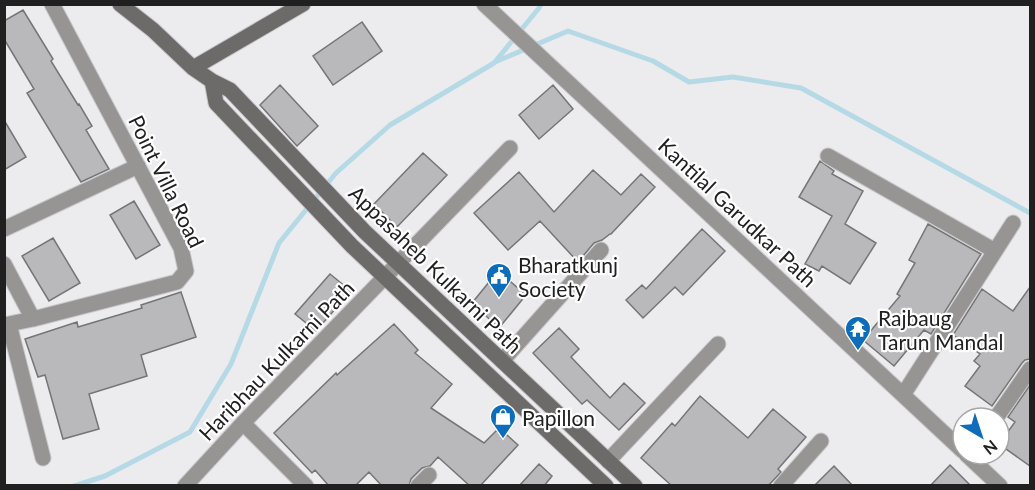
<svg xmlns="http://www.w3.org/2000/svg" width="1035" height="490" viewBox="0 0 1035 490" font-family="Lato,sans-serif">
	<rect width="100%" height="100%" fill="#ececef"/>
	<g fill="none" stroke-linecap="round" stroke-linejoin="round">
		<path stroke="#b6d9e6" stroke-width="5" d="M495,62L568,31L653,61L689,82L733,77L801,88L1030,213
			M74,486L105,476L190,432L231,364L279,243L336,173L390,125L494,63L539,8L541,4"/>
	</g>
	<path fill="#b9b9bc" stroke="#757577" stroke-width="1.5" d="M23,10L53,59L51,61L78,105L79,104L92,126L86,130L109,169L81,182L27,93L34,89L4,39V21Z
		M362,22L382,51L333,85L313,56Z
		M280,85L318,126L297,146L260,105Z
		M553,85L573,109L539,139L519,115Z
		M4,120L26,157L4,170Z
		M423,153L447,175L397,227L374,204Z
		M820,161L834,171L832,174L863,191L845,224L876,243L850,284L822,266L819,271L805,264L832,216L799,197Z
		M593,170L621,195L641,174L655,187L611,234H610L602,240L594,243L578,262L540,221L508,250L474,213L519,172L554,212Z
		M134,201L160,245L136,259L110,215Z
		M928,224L981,254L931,334L924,330L894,366L863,340L900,296L897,294L915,263L909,260Z
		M702,229L725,251L683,295L675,287L643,318L626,300L642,285L646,289Z
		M53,238L80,283L49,301L22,256Z
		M498,271L526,295L499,328L472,303Z
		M330,274L351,291L316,331L295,314Z
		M1030,287V359L1025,360L1022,363L992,406L965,386L980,366L974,361L980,354L953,335L982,289L1013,311Z
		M181,292L196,337L141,355L147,376L89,394L99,429L63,439L45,375L38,377L25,339L77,322L78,327L142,308L141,305Z
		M394,324L418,350L415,353L452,384L431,408L484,443L499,428L518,445L480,486H470L438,457L430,466L422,468L411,479L409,486H382L369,472L355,486H329L315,470L312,473L274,433L336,373L337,375Z
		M559,328L579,349L571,357L610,398L624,383L645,403L619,430L587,400L582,404L533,353Z
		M1030,385V466L999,444L1015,422L1008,417Z
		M700,396L748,438L773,409L806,437L778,469L781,472L768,486H672L641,458L672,423L675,426Z
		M539,464L552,476L544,486H519Z
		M950,465L971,486H930Z
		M834,466L853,486H814Z"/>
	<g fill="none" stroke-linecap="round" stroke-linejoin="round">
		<defs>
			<path id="street" d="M484,4L963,451
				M828,156L995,251
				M4,229L138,166
				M4,264L33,319
				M9,324L43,458
				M4,325L33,319L177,282L186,271L181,248L52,4
				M502,361L601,250
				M903,395L1013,223
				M996,418L1030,369
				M243,423L306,486
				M966,454L1000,486
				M608,461L718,344
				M185,486L243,423L510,148
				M418,486L429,475
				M781,486L821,441"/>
			<path id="secondary" d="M120,4L153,30L193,68L212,81L230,90L365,232L635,486
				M193,68L303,4
				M212,81L216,103L352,246L606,486"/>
		</defs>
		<use href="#street" stroke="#c7c7ca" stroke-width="17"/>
		<use href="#secondary" stroke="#c7c7ca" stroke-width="17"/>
		<use href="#street" stroke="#969594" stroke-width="15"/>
		<use href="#secondary" stroke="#6d6b6a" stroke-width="15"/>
	</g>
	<defs>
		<symbol id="civic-pin" viewBox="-11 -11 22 30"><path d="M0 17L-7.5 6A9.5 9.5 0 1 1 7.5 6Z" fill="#0e6dba" stroke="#fff"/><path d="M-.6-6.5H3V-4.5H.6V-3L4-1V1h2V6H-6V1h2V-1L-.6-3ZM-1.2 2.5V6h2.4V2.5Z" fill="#fff"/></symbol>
		<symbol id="temple-pin" viewBox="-11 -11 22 30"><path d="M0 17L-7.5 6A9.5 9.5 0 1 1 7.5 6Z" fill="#0e6dba" stroke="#fff"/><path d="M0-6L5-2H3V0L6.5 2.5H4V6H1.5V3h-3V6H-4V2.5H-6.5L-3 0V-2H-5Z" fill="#fff"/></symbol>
		<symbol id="shop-pin" viewBox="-11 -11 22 30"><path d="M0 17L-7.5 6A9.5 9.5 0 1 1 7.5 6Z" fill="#0e6dba" stroke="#fff"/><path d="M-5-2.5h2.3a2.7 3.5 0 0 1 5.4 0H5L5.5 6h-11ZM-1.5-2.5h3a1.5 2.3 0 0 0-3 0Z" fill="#fff"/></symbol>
	</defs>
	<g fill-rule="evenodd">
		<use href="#civic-pin" x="484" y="261" width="30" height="40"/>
		<use href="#temple-pin" x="843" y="314" width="30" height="40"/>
		<use href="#shop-pin" x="488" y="402" width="30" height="40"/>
	</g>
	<g text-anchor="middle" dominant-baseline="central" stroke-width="4.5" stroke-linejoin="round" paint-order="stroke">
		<g font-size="21" fill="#202021" stroke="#fff">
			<text transform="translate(167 181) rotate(64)">Point Villa Road</text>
			<text transform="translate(738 212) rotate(43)">Kantilal Garudkar Path</text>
			<text transform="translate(436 269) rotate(44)">Appasaheb Kulkarni Path</text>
			<text transform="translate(276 360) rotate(-46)">Haribhau Kulkarni Path</text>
		</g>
		<g font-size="21" fill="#202021" stroke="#fff" text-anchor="start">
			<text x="518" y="264">Bharatkunj<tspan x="518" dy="24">Society</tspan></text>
			<text x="878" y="317">Rajbaug<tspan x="878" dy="24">Tarun Mandal</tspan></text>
			<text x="522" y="417">Papillon</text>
		</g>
	</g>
	<rect width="1035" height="490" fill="none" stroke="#202021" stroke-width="12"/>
	<g transform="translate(981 436) rotate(141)"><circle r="28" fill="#ffffff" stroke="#a6a6a6" stroke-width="1.5"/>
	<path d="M0-4.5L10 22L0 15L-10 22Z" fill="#0e6dba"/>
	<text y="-9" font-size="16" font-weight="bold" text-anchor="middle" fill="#202021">N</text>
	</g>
</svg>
